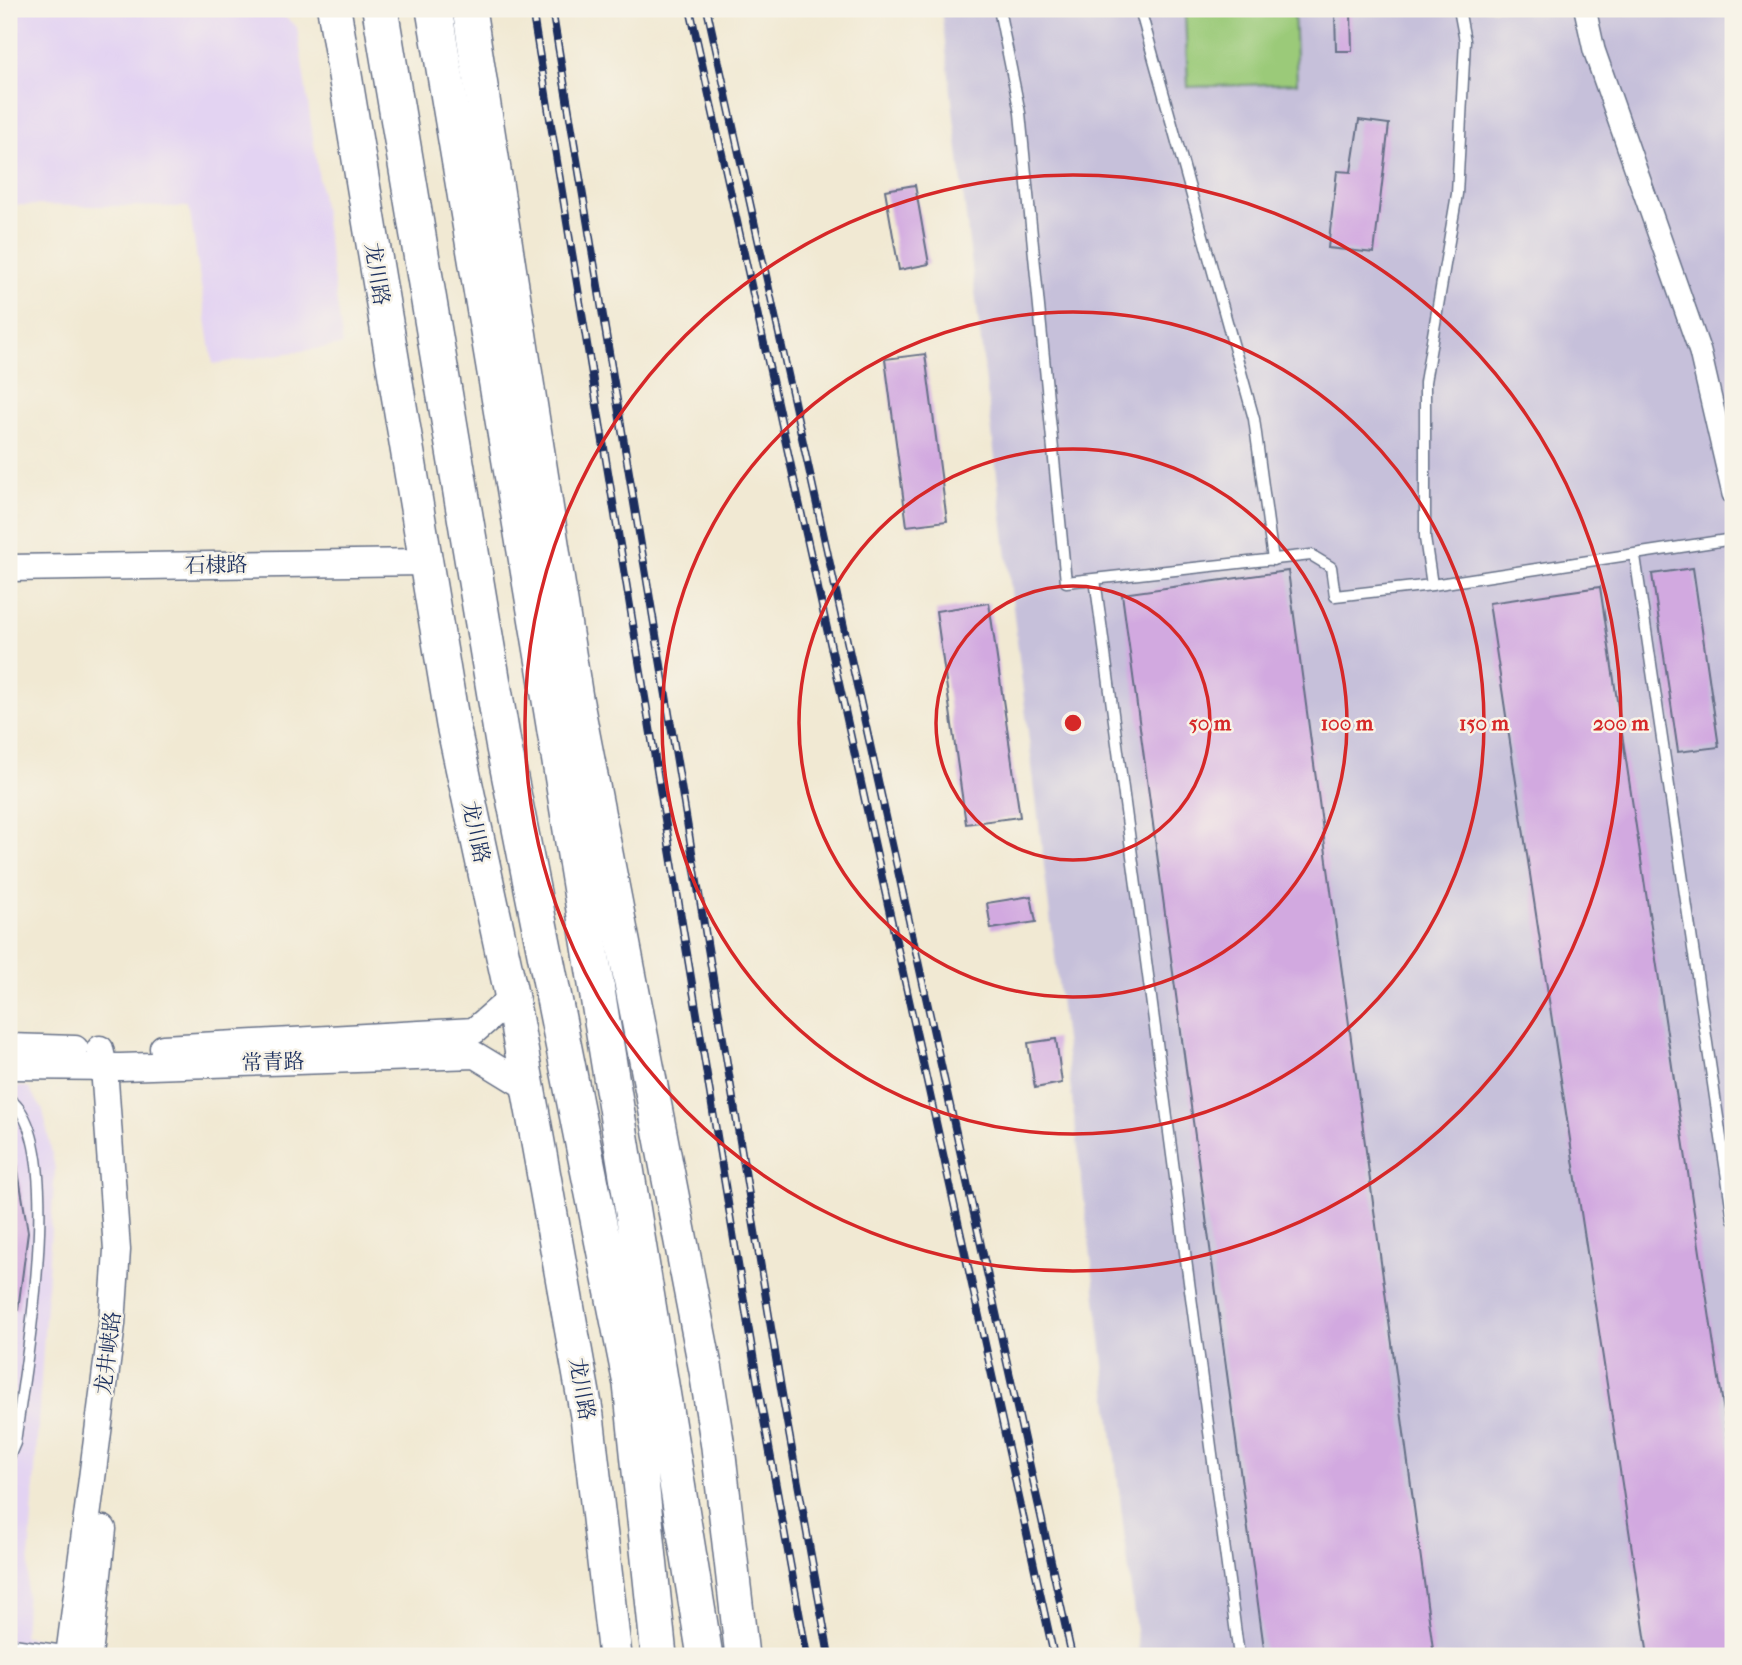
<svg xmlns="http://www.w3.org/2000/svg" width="1742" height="1665" viewBox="0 0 1742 1665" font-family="'IM FELL French Canon','Noto Serif SC',serif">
	<rect width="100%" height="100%" fill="#f7f3e8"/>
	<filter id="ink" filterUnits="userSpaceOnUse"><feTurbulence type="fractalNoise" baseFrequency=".0143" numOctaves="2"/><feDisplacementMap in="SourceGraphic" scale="14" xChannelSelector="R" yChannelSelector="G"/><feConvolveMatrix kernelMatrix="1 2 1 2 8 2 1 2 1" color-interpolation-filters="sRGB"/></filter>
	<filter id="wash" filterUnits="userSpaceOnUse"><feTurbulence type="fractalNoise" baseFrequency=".00686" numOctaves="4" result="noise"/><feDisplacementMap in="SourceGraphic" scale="28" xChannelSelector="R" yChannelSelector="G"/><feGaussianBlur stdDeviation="1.57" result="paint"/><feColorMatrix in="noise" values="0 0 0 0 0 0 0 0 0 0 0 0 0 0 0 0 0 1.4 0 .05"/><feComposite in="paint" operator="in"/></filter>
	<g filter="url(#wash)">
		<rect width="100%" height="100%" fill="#f1e9d3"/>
		<path fill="#e3d3f2" d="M9,9H275L297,27L343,345L213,364L189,207L9,205Z
			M9,1086L28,1087L43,1110L55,1169L24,1636L58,1642L56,1656H9Z"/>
		<path fill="#c6c0da" d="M941,9H1728L1733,45V1656H1139Z"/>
		<path fill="#9bca79" stroke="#5b7c6c" stroke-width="2" d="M1294,9L1297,83L1188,87L1185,12Z"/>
		<g id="blocks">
			<path fill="#d2a9e0" d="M1335,12H1351L1352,51H1336Z
				M1359,120L1389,124L1374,253L1328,248L1337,171L1351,172Z
				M915,185L929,264L899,270L885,190Z
				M925,354L947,521L907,526L885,359Z
				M1693,568L1719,747L1678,752L1652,574Z
				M1288,571L1434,1656H1265L1122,594Z
				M1600,587L1733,1472V1656H1648L1489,603Z
				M989,603L1020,817L966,824L936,611Z
				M1031,896L1036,922L991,929L987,903Z
				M1056,1039L1062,1083L1035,1088L1028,1043Z
				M17,1165L28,1232L18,1310L9,1309V1166Z"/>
		</g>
	</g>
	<g filter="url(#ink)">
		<use href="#blocks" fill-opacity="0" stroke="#667087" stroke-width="2"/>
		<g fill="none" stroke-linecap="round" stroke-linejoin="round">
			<defs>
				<path id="service" d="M999,9L1020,113L1066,582L1311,555L1331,567L1335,596L1432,585
					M1140,9L1254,419L1273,560
					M1459,9L1465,41L1457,194L1425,382V538L1432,585L1733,539
					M1635,556L1733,1219
					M1095,579L1239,1656
					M9,1099C69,1140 23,1376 15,1443L9,1457"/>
				<path id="minor" d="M1585,9L1594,50L1700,352L1733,494
					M9,1649L60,1656"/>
				<path id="tertiary" d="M9,568L424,562
					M9,1047L75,1049
					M163,1048L474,1031L512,998
					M9,1066L121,1067L475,1055L529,1088
					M69,1656L112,1324L117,1250L104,1067L100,1049
					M89,1656L103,1529"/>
				<path id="primary" d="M334,9L453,725L512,998L587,1416L615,1656
					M469,9L576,698L706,1371L718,1447L742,1656"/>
				<path id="trunk" d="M380,9L503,743L631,1384L659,1656
					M434,9L548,688L705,1656"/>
			</defs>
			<use href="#service" stroke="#667087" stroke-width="13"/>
			<use href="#minor" stroke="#667087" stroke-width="24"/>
			<use href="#tertiary" stroke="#667087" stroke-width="29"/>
			<use href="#primary" stroke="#667087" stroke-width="36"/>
			<use href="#trunk" stroke="#667087" stroke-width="38"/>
			<use href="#service" stroke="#fff" stroke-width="10"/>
			<use href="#minor" stroke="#fff" stroke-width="21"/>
			<use href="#tertiary" stroke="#fff" stroke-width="26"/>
			<use href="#primary" stroke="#fff" stroke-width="33"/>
			<use href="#trunk" stroke="#fff" stroke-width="35"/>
			<defs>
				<path id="rail" d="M532,9L760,1398L807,1656
					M552,9L782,1394L829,1656
					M690,9L1054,1656
					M707,9L1072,1656"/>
			</defs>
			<use href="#rail" stroke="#1b2f5e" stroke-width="8"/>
			<use href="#rail" stroke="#f7f3e8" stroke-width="5" stroke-dasharray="16" stroke-linecap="butt"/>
		</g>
	</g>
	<g fill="none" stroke="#d62828" stroke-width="3.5">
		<circle cx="1073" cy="723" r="137"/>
		<circle cx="1073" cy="723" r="274"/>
		<circle cx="1073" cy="723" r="411"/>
		<circle cx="1073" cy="723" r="548"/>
	</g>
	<g text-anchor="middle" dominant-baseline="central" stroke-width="5" stroke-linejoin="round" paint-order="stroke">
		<g font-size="21" fill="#1b2f5e" stroke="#f7f3e8">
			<text transform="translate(377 274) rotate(81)">龙川路</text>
			<text transform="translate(216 565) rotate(-1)">石棣路</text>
			<text transform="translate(476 832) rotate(78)">龙川路</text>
			<text transform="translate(273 1062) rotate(-2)">常青路</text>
			<text transform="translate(108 1353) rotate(-83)">龙井峡路</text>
			<text transform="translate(582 1389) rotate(80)">龙川路</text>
		</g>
	</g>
	<circle cx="1073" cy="723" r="10" fill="#d62828" stroke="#f7f3e8" stroke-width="3.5"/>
	<g font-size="21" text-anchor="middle" font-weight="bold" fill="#d62828" stroke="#f7f3e8" stroke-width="5" stroke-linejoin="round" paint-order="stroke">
		<text x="1210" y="730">50 m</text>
		<text x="1347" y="730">100 m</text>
		<text x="1484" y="730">150 m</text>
		<text x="1621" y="730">200 m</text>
	</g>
	<rect width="1742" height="1665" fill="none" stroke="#f7f3e8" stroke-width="35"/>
</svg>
